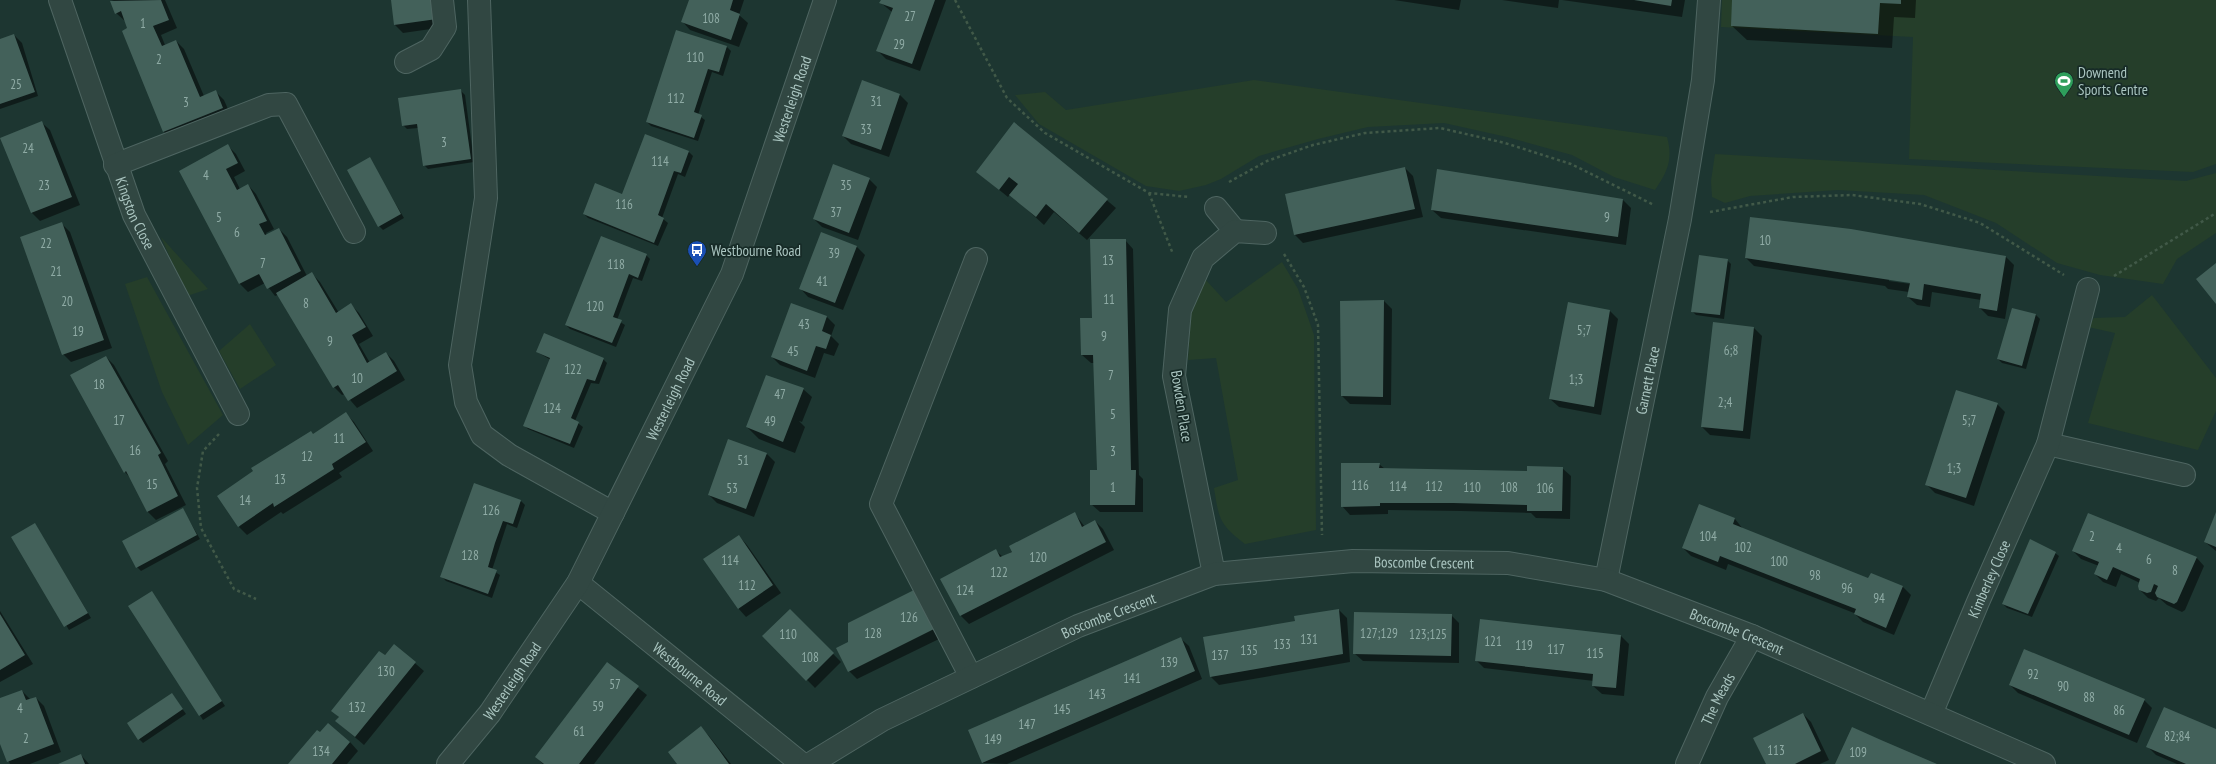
<svg xmlns="http://www.w3.org/2000/svg" width="2216" height="764" viewBox="0 0 2216 764" font-family="'PT Sans Narrow',sans-serif">
	<rect width="100%" height="100%" fill="#1d3631"/>
	<path fill="#253e2a" d="M1722,0H2216V164L2193,172L1909,159L1913,37L1721,27Z
		M1254,80L1667,137C1673,159 1668,171 1655,190L1614,177L1572,155L1507,137L1444,123L1368,127L1318,139L1259,156L1221,179L1206,185L1179,191L1146,186L1039,124L1015,95L1045,92L1066,110Z
		M1715,154L2186,181L2216,173V233L2177,259L2163,284L2100,275L2057,263L1996,223L1924,195L1838,190L1750,196L1725,203L1712,197L1711,181Z
		M161,237L208,289L187,296Z
		M1282,262L1298,289L1314,335L1316,530L1245,544C1219,524 1219,519 1214,488L1238,480L1216,358L1188,360L1191,314L1205,279L1226,302Z
		M147,277L223,415L188,445L162,392L125,284Z
		M2152,295L2216,378V411L2198,450L2088,423L2115,333L2088,327L2094,318L2125,317Z
		M250,324L276,365L240,389L219,351Z"/>
	<path fill="#0007" fill-rule="evenodd" d="M114,0H165L177,28L161,35L165,45L176,41L184,49L204,96L216,92L224,100L231,116L172,140L164,132L123,31L129,29L125,21L116,13L111,1Z
		M392,0H442L445,27L403,33L395,25Z
		M690,0H744L739,15L748,23L739,47L690,30L682,21Z
		M882,0H946L920,71L886,59L878,51L892,12L881,3Z
		M1394,0H1461L1459,10Z
		M1502,0H1559L1558,8Z
		M1562,0H1685L1682,17Z
		M1733,0H1916L1915,18L1894,17L1892,48L1747,40L1732,26Z
		M14,35L22,43L38,96L0,109V40Z
		M727,47L731,51L723,76L712,72L698,115L705,120L698,141L651,126L647,122Z
		M862,81L900,95L908,103L889,157L851,144L843,136Z
		M461,91L465,95L474,162L428,169L424,165L418,128L407,129L403,125Z
		M41,122L50,130L80,205L40,221L32,213L2,139Z
		M1015,123L1116,208L1087,240L1054,212L1044,225L1010,194L1008,197L977,172Z
		M228,146L236,154L245,171L234,177L240,189L248,185L256,194L274,229L266,233L267,235L279,229L287,237L307,276L312,274L320,282L339,313L351,305L359,313L373,336L359,344L370,363L386,353L394,361L405,380L357,408L345,394L342,395L334,387L278,295L275,296L265,283L248,292L239,283L181,171Z
		M689,152L693,156L685,177L678,174L662,218L668,223L658,246L588,218L584,214L622,195Z
		M369,159L404,218L383,230L379,226Z
		M1405,168L1413,176L1423,217L1303,243L1295,235Z
		M869,179L877,187L858,240L822,227L814,219Z
		M1623,200L1631,208L1626,245L1441,218L1432,210Z
		M62,224L70,232L112,348L71,362L63,354Z
		M821,234L857,247L865,255L843,310L808,297L800,288Z
		M1882,236L2006,257L2014,265L2005,319L1988,316L1980,308L1981,300L1932,292L1930,307L1917,305L1908,297L1909,292L1888,289L1885,286L1754,266L1746,258ZM1889,279L1911,282V284L1889,281Z
		M1125,240L1133,249L1139,475L1143,479V512H1100L1091,504L1098,471L1094,363H1091L1082,355L1093,318Z
		M646,255L650,259L642,281L633,278L617,320L625,325L616,347L570,329L566,325Z
		M1727,260L1731,264L1724,319L1696,315L1692,311Z
		M1384,301L1392,309L1391,405L1350,404L1342,396L1341,302Z
		M2013,309L2036,315L2040,319L2026,369L2002,363L1998,359Z
		M1610,311L1618,319L1601,415L1559,407L1550,399Z
		M827,317L835,325L831,336L839,344L834,356L824,353L815,378L780,365L772,357Z
		M1714,323L1754,328L1762,336L1750,439L1710,435L1702,427Z
		M537,352L603,359L607,363L599,384L591,383L575,421L583,427L574,448L528,429L524,425L551,360Z
		M106,357L114,365L168,461L165,464L186,505L156,520L147,511L131,479L125,472L72,376Z
		M803,389L812,397L802,422L799,421L805,427L795,453L759,439L747,427Z
		M1997,404L2005,412L1974,506L1935,493L1927,485Z
		M346,414L354,422L373,451L339,473L342,477L283,514L281,512L247,535L239,527L313,435Z
		M767,454L775,462L754,517L717,503L709,495Z
		M1379,464L1385,469L1528,472L1562,468L1571,476L1570,519L1536,518L1531,513L1461,511L1388,510V514L1350,515L1342,506Z
		M521,501L525,505L517,528L507,524L492,570L500,575L492,598L446,581L442,577Z
		M1700,506L1735,519L1743,529L1869,579L1871,574L1903,587L1911,595L1894,635L1863,622L1854,613L1728,564L1726,570L1691,556L1683,548Z
		M183,510L200,539L141,571L137,567Z
		M2216,513V551L2205,542Z
		M1075,514L1085,527L1095,521L1103,529L1114,550L969,624L961,616L995,550L1003,557Z
		M35,524L91,618L69,630L13,537Z
		M739,536L747,545L781,593L746,617L738,608Z
		M2073,551L2196,557L2204,566L2185,610L2182,612L2167,605L2159,598L2156,601L2148,598L2140,590V583L2121,574L2116,587L2103,582L2095,574L2099,566L2081,559Z
		M2055,553L2059,556L2032,617L2007,608L2003,604Z
		M914,591L941,638L857,679L849,671V642Z
		M152,592L225,706L203,720L130,606Z
		M790,610L841,662L815,688L764,636Z
		M1339,610L1347,618L1350,662L1219,685L1211,677L1296,622Z
		M0,611L33,664L0,682Z
		M1451,615L1459,623V663L1363,661L1354,653Z
		M1481,620L1621,636L1629,644L1624,696L1602,694L1593,686L1594,681L1484,668L1476,660Z
		M1180,638L1189,646L1202,679L1007,764L983,763L969,731Z
		M394,645L424,671L364,745L336,721L340,718L333,711Z
		M607,663L647,695L594,764H543L536,757Z
		M2010,685L2144,700L2152,708L2137,743L2018,693Z
		M22,691L31,700L36,698L44,706L61,752L30,764H10L0,742V699Z
		M172,694L186,714L143,743L139,739Z
		M1803,714L1811,722L1829,760L1820,764H1767Z
		M701,728L709,736L731,764H679Z
		M2216,730V764H2177L2156,755L2148,747Z
		M350,742L358,751L347,764H290Z
		M81,755L89,764H61Z"/>
	<path fill="#43615a" d="M161,0L169,20L153,26L162,46L176,40L200,97L216,90L223,108L163,132L122,31L127,28L121,11L115,14L110,1Z
		M391,0H436L437,19L394,25Z
		M689,0H733L730,10L740,14L731,40L681,22Z
		M881,0H935L912,64L876,51L893,8L879,3Z
		M1634,0H1672L1671,6Z
		M1732,0H1901V4L1880,3L1878,34L1731,26Z
		M676,30L727,46L719,72L708,69L694,112L702,115L694,138L646,122Z
		M14,34L35,92L0,104V39Z
		M862,80L900,94L881,150L842,136Z
		M461,89L471,159L423,166L417,124L402,126L398,98Z
		M42,121L72,197L31,213L0,138Z
		M1014,122L1108,199L1079,233L1046,204L1036,217L1009,195L1018,184L1009,177L999,190L976,172Z
		M645,134L689,151L681,173L674,171L658,215L664,218L654,243L583,214L595,183L622,194Z
		M228,144L238,163L226,169L237,190L248,184L267,221L259,224L265,235L279,228L301,271L267,289L259,274L239,284L179,171Z
		M370,157L401,214L378,227L347,170Z
		M833,164L870,178L849,233L813,219Z
		M1405,167L1415,209L1294,235L1285,194Z
		M1437,169L1623,199L1618,237L1431,210Z
		M1750,217L1851,229L2006,256L1997,311L1979,308L1981,294L1924,284L1922,300L1907,297L1910,283L1745,258Z
		M62,222L104,340L62,355L20,237Z
		M821,232L857,246L835,303L799,289Z
		M601,236L647,254L638,278L629,274L613,317L622,320L612,343L565,325Z
		M1090,239H1126L1131,470H1136L1135,505H1090V470H1097L1093,355H1081L1080,318H1092Z
		M1699,255L1728,259L1720,315L1691,312Z
		M2216,263V304L2196,279Z
		M312,272L336,313L351,303L366,327L352,335L367,363L386,352L397,371L348,401L338,385L333,388L276,293Z
		M1384,300L1383,397L1341,396L1340,301Z
		M1568,302L1610,310L1594,407L1549,399Z
		M791,303L827,316L822,331L831,335L826,349L816,346L807,371L771,357Z
		M2012,308L2036,314L2022,366L1997,359Z
		M1713,322L1754,327L1743,431L1701,427Z
		M544,333L604,358L595,381L587,379L571,418L579,422L570,444L523,426L550,358L536,352Z
		M106,356L161,453L158,455L178,496L147,512L126,471L124,473L70,375Z
		M766,375L804,388L783,442L746,427Z
		M1956,390L1998,403L1966,498L1925,485Z
		M346,412L366,442L332,464L334,469L274,507L273,503L238,527L217,496L253,471L251,468L311,431L313,434Z
		M728,439L767,453L746,509L708,495Z
		M1341,463H1380L1379,468L1527,471V466L1563,467L1562,511H1527V505L1453,503H1380V506L1341,507Z
		M474,483L521,500L513,524L503,521L495,543L488,567L497,570L488,594L440,577Z
		M1699,504L1735,518L1733,524L1868,578L1871,573L1903,586L1886,628L1854,614L1856,609L1753,569L1720,556L1718,562L1682,548Z
		M183,508L197,535L136,568L122,541Z
		M1075,512L1082,527L1095,520L1106,542L960,616L940,579L996,549L1000,557L1012,552L1009,546Z
		M2216,512V547L2204,542Z
		M2088,513L2197,557L2177,602L2174,604L2157,597L2155,593L2158,586L2154,584L2151,592L2147,593L2139,590L2138,586L2140,579L2113,567L2107,580L2094,574L2099,562L2072,551Z
		M35,523L88,613L64,627L11,537Z
		M739,535L773,585L738,609L703,559Z
		M2030,539L2056,552L2028,614L2002,604Z
		M914,590L934,629L848,672L836,648L848,642V623Z
		M152,591L222,701L199,716L128,606Z
		M790,609L834,653L806,681L762,636Z
		M1339,609L1343,654L1210,677L1203,637L1295,621L1294,616Z
		M1354,612L1452,614L1451,656L1353,654Z
		M0,614L25,655L0,670Z
		M1480,619L1621,635L1616,688L1592,686L1593,674L1475,661Z
		M1181,637L1195,671L982,763L968,730Z
		M394,644L416,662L355,737L335,721L339,717L331,711L379,651L385,655Z
		M2024,649L2145,699L2129,735L2009,685Z
		M607,662L639,686L579,764H544L535,757Z
		M22,690L26,700L36,697L54,744L7,762L0,744V698Z
		M172,693L183,709L138,740L127,723Z
		M2164,707L2216,729V764H2186L2146,747Z
		M1803,713L1821,751L1795,764H1766L1753,738Z
		M328,723L350,742L332,764H288L317,730L320,732Z
		M701,726L719,750L729,764H677L668,752Z
		M1852,727L1881,740L1937,764H1835Z
		M81,754L85,764H58Z"/>
	<g fill="none" stroke-linecap="round" stroke-linejoin="round">
		<defs>
			<g id="minor">
				<path id="s1" d="M60,0L134,215L238,414"/>
				<path d="M479,0L486,198L460,365L466,402L482,435L509,455L613,513"/>
				<path d="M406,62L431,49L445,27L442,0"/>
				<path d="M115,165L269,105L286,104L354,232"/>
				<path d="M1216,208L1235,231"/>
				<path d="M2048,444L2184,475"/>
				<path d="M1214,574L1174,376L1180,310L1203,258L1235,231L1265,233"/>
				<path id="s2" d="M1606,580L1680,219L1703,80L1709,0"/>
				<path id="s3" d="M578,583L802,764"/>
				<path d="M971,677L881,504L976,259"/>
				<path id="s4" d="M1931,714L1978,602L2048,444L2088,289"/>
				<path id="s5" d="M448,764L490,713L578,583L732,274L825,0"/>
				<path id="s6" d="M810,764L882,720L1078,626L1214,574L1353,561L1508,563L1606,580L1752,636L2044,764"/>
				<path id="s7" d="M1687,764L1717,697L1752,636"/>
			</g>
		</defs>
		<use href="#minor" stroke="#4e6561" stroke-width="24"/>
		<path stroke="#415948" stroke-width="2.5" stroke-dasharray="3 3" stroke-linecap="butt" d="M955,0L1007,98L1045,133L1149,193L1189,197
			M1229,182L1267,161L1313,145L1365,133L1440,128L1505,143L1571,164L1654,205
			M1149,193L1173,254
			M1710,212L1793,197L1852,195L1920,204L1980,223L2064,275
			M1284,254L1304,287L1318,325L1322,535
			M2114,276L2216,213
			M219,434L203,451L197,488L201,528L234,589L256,599"/>
		<use href="#minor" stroke="#314742" stroke-width="22"/>
	</g>
	<defs>
		<symbol id="stadium-pin" viewBox="-11 -11 22 30"><path d="M0 17L-7.5 6A9.5 9.5 0 1 1 7.5 6Z" fill="#2e9e5b" stroke="#172b27"/><path d="M0-5a6.5 5 0 1 0 0 10a6.5 5 0 1 0 0-10ZM-3.5-1.8h7v3.6h-7Z" fill="#fff"/></symbol>
		<symbol id="bus-pin" viewBox="-11 -11 22 30"><path d="M0 17L-7.5 6A9.5 9.5 0 1 1 7.5 6Z" fill="#1a4fb4" stroke="#172b27"/><path d="M-5-6H5V4H4V6H2V4H-2V6H-4V4H-5ZM-3.5-4V0h7V-4ZM-3.5 1.2v1.5H-2V1.2ZM2 1.2v1.5H3.5V1.2Z" fill="#fff"/></symbol>
	</defs>
	<g fill-rule="evenodd">
		<use href="#stadium-pin" x="2053" y="70" width="22" height="30"/>
		<use href="#bus-pin" x="686" y="239" width="22" height="30"/>
	</g>
	<g text-anchor="middle" dominant-baseline="central" stroke-width="3.5" stroke-linejoin="round" paint-order="stroke">
		<g font-size="13" fill="#90aca6">
			<text x="910" y="16">27</text>
			<text x="711" y="18">108</text>
			<text x="143" y="23">1</text>
			<text x="899" y="44">29</text>
			<text x="695" y="57">110</text>
			<text x="159" y="59">2</text>
			<text x="16" y="84">25</text>
			<text x="676" y="98">112</text>
			<text x="876" y="101">31</text>
			<text x="186" y="102">3</text>
			<text x="866" y="129">33</text>
			<text x="444" y="142">3</text>
			<text x="28" y="148">24</text>
			<text x="660" y="161">114</text>
			<text x="206" y="175">4</text>
			<text x="44" y="185">23</text>
			<text x="846" y="185">35</text>
			<text x="624" y="204">116</text>
			<text x="836" y="212">37</text>
			<text x="219" y="217">5</text>
			<text x="1607" y="217">9</text>
			<text x="237" y="232">6</text>
			<text x="1765" y="240">10</text>
			<text x="46" y="243">22</text>
			<text x="834" y="253">39</text>
			<text x="1108" y="260">13</text>
			<text x="263" y="263">7</text>
			<text x="616" y="264">118</text>
			<text x="56" y="271">21</text>
			<text x="822" y="281">41</text>
			<text x="1109" y="299">11</text>
			<text x="67" y="301">20</text>
			<text x="306" y="303">8</text>
			<text x="595" y="306">120</text>
			<text x="804" y="324">43</text>
			<text x="1584" y="330">5;7</text>
			<text x="78" y="331">19</text>
			<text x="1104" y="336">9</text>
			<text x="330" y="341">9</text>
			<text x="1731" y="350">6;8</text>
			<text x="793" y="351">45</text>
			<text x="573" y="369">122</text>
			<text x="1111" y="375">7</text>
			<text x="357" y="378">10</text>
			<text x="1576" y="379">1;3</text>
			<text x="99" y="384">18</text>
			<text x="780" y="394">47</text>
			<text x="1725" y="402">2;4</text>
			<text x="552" y="408">124</text>
			<text x="1113" y="414">5</text>
			<text x="119" y="420">17</text>
			<text x="1969" y="420">5;7</text>
			<text x="770" y="421">49</text>
			<text x="339" y="438">11</text>
			<text x="135" y="450">16</text>
			<text x="1113" y="451">3</text>
			<text x="307" y="456">12</text>
			<text x="743" y="460">51</text>
			<text x="1954" y="468">1;3</text>
			<text x="280" y="479">13</text>
			<text x="152" y="484">15</text>
			<text x="1360" y="485">116</text>
			<text x="1398" y="486">114</text>
			<text x="1434" y="486">112</text>
			<text x="1113" y="487">1</text>
			<text x="1472" y="487">110</text>
			<text x="1509" y="487">108</text>
			<text x="732" y="488">53</text>
			<text x="1545" y="488">106</text>
			<text x="245" y="500">14</text>
			<text x="491" y="510">126</text>
			<text x="1708" y="536">104</text>
			<text x="2092" y="536">2</text>
			<text x="1743" y="547">102</text>
			<text x="2119" y="548">4</text>
			<text x="470" y="555">128</text>
			<text x="1038" y="557">120</text>
			<text x="2149" y="559">6</text>
			<text x="730" y="560">114</text>
			<text x="1779" y="561">100</text>
			<text x="2175" y="570">8</text>
			<text x="999" y="572">122</text>
			<text x="1815" y="575">98</text>
			<text x="747" y="585">112</text>
			<text x="1847" y="588">96</text>
			<text x="965" y="590">124</text>
			<text x="1879" y="598">94</text>
			<text x="909" y="617">126</text>
			<text x="873" y="633">128</text>
			<text x="1379" y="633">127;129</text>
			<text x="788" y="634">110</text>
			<text x="1428" y="634">123;125</text>
			<text x="1309" y="639">131</text>
			<text x="1493" y="641">121</text>
			<text x="1282" y="644">133</text>
			<text x="1524" y="645">119</text>
			<text x="1556" y="649">117</text>
			<text x="1249" y="650">135</text>
			<text x="1595" y="653">115</text>
			<text x="1220" y="655">137</text>
			<text x="810" y="657">108</text>
			<text x="1169" y="662">139</text>
			<text x="386" y="671">130</text>
			<text x="2033" y="674">92</text>
			<text x="1132" y="678">141</text>
			<text x="615" y="684">57</text>
			<text x="2063" y="686">90</text>
			<text x="1097" y="694">143</text>
			<text x="2089" y="697">88</text>
			<text x="598" y="706">59</text>
			<text x="357" y="707">132</text>
			<text x="20" y="708">4</text>
			<text x="1062" y="709">145</text>
			<text x="2119" y="710">86</text>
			<text x="1027" y="724">147</text>
			<text x="579" y="731">61</text>
			<text x="2177" y="736">82;84</text>
			<text x="26" y="738">2</text>
			<text x="993" y="739">149</text>
			<text x="1776" y="750">113</text>
			<text x="321" y="751">134</text>
			<text x="1858" y="752">109</text>
		</g>
		<g font-size="15" fill="#aac5c0" stroke="#172b27" text-anchor="start">
			<text x="2078" y="72">Downend<tspan x="2078" dy="17">Sports Centre</tspan></text>
			<text x="711" y="250">Westbourne Road</text>
		</g>
		<g font-size="15" fill="#aac5c0" stroke="#172b27">
			<text stroke="none"><textPath href="#s5" startOffset="753">Westerleigh Road</textPath></text>
			<text stroke="none"><textPath href="#s1" startOffset="226">Kingston Close</textPath></text>
			<text stroke="none"><textPath href="#s2" startOffset="204">Garnett Place</textPath></text>
			<text stroke="none"><textPath href="#s5" startOffset="429">Westerleigh Road</textPath></text>
			<text transform="translate(1182 406) rotate(81)">Bowden Place</text>
			<text stroke="none"><textPath href="#s6" startOffset="658">Boscombe Crescent</textPath></text>
			<text stroke="none"><textPath href="#s4" startOffset="147">Kimberley Close</textPath></text>
			<text stroke="none"><textPath href="#s6" startOffset="334">Boscombe Crescent</textPath></text>
			<text stroke="none"><textPath href="#s6" startOffset="982">Boscombe Crescent</textPath></text>
			<text stroke="none"><textPath href="#s3" startOffset="144">Westbourne Road</textPath></text>
			<text stroke="none"><textPath href="#s5" startOffset="105">Westerleigh Road</textPath></text>
			<text stroke="none"><textPath href="#s7" startOffset="72">The Meads</textPath></text>
		</g>
	</g>
</svg>
